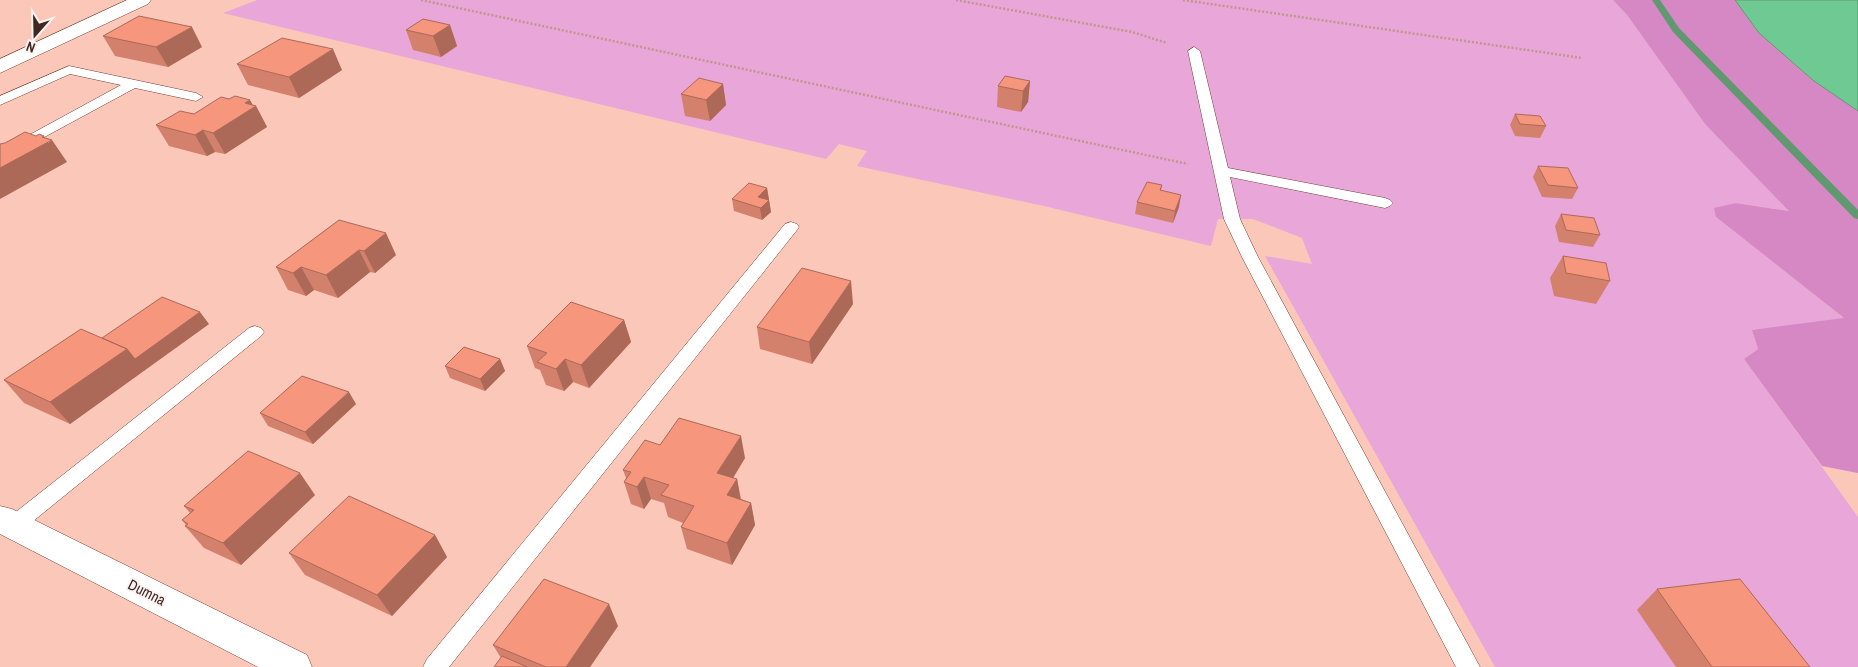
<svg xmlns="http://www.w3.org/2000/svg" width="1858" height="667" viewBox="0 0 1858 667" font-family="'Archivo Narrow',sans-serif">
	<rect width="100%" height="100%" fill="#fac7b9"/>
	<path fill="#e9a6d9" d="M257,0H1613L1627,15L1705,124L1790,211L1736,203L1716,217L1845,319L1752,330L1758,349L1744,359L1858,517V667H1495L1265,256L1312,264L1302,238L1253,219H1218L1211,246L1044,206L857,166L867,151L839,144L826,159L223,13Z"/>
	<path fill="#d588c4" d="M1613,0H1735L1759,33L1814,81L1858,111V473L1822,466L1744,359L1758,349L1752,330L1844,318L1716,217L1714,208L1736,203L1789,211L1705,124L1627,15Z"/>
	<path fill="#6eca92" stroke="#609970" d="M1735,0H1858V111L1814,81L1759,33Z"/>
	<g fill="none" stroke-linecap="round" stroke-linejoin="round">
		<path fill="#609970" fill-rule="evenodd" d="M1652,0H1660L1679,28L1858,210V219L1854,218L1673,32Z"/>
		<defs>
			<path id="service" d="M1194,47L1200,51L1228,168L1385,198L1390,200L1393,203L1390,206L1385,208L1230,177L1240,219L1258,257L1480,667H1456L1242,257L1224,219L1188,51Z
				M69,66L196,93L203,97L196,101L135,88L0,161V151L121,85L70,74L0,105V96Z
				M791,222L797,224L799,227L797,230L449,667H423L427,659L785,224Z
				M255,326L261,328L264,332L261,336L21,531L14,534L7,531L4,525L7,519L249,328Z"/>
			<path id="minor" d="M0,506L12,509L307,655L312,667H258L0,534Z"/>
			<path id="tertiary" d="M127,0H151L148,4L0,73V59Z"/>
		</defs>
		<use href="#service" stroke="#733f31" stroke-width="1"/>
		<use href="#minor" stroke="#733f31" stroke-width="1"/>
		<use href="#tertiary" stroke="#733f31" stroke-width="1"/>
		<path stroke="#c1968b" stroke-width="2.5" stroke-dasharray="2 2" stroke-linecap="butt" d="M421,0L1188,164
			M956,0L1132,32L1167,43
			M1183,0L1582,58"/>
		<use href="#service" fill="#fff" fill-rule="evenodd"/>
		<use href="#minor" fill="#fff" fill-rule="evenodd"/>
		<use href="#tertiary" fill="#fff" fill-rule="evenodd"/>
	</g>
	<path fill="#d3816c" d="M450,25L457,46L441,57L413,50L406,30Z
		M103,36L202,47L168,67L115,56Z
		M237,64L342,70L299,98L248,85Z
		M1030,81L1028,102L1021,112L997,107L998,86Z
		M723,84L726,105L710,121L685,116L681,94Z
		M253,105L256,106L267,127L225,154L215,152L207,156L169,146L156,125Z
		M1515,114L1546,126L1540,138L1515,136L1510,125Z
		M1538,166L1578,188L1572,199L1542,197L1533,177Z
		M1162,185L1161,190L1179,207L1173,223L1135,214L1137,202Z
		M767,188L771,212L762,220L734,211L732,199Z
		M1561,214L1600,235L1593,247L1559,242L1555,226Z
		M339,220L396,255L375,273L370,272L338,298L314,290L306,296L288,290L276,267Z
		M1563,256L1610,281L1596,304L1554,296L1550,278Z
		M853,304L812,364L760,349L757,327Z
		M624,320L631,342L589,388L573,382L564,391L546,385L540,370L535,368L527,346Z
		M209,324L70,424L24,403L4,380L102,338Z
		M500,359L505,371L485,391L450,378L445,366Z
		M356,404L313,444L268,426L260,413Z
		M660,445L745,458L733,478L737,479L741,499L751,503L755,525L732,565L687,549L681,527L683,523L668,517L664,503L651,499L644,509L631,504L624,482L626,478L623,470Z
		M315,495L241,565L204,548L185,526L186,525L182,520L190,513L184,506Z
		M435,535L447,557L392,616L305,575L289,553Z
		M1657,589L1810,667H1676L1637,610Z
		M618,626L590,667H494L501,658L493,645Z"/>
	<path fill="#ac6958" d="M450,25L457,46L441,57L433,36Z
		M192,27L202,47L168,67L156,47Z
		M333,49L342,70L299,98L289,77Z
		M1030,81L1028,102L1021,112L1023,91Z
		M723,84L726,105L710,121L706,100Z
		M250,100L254,107L256,106L267,127L225,154L213,133L245,103Z
		M203,130L215,152L207,156L195,135Z
		M44,136L48,143L52,140L67,162L0,199V168Z
		M767,188L771,212L762,220L758,197Z
		M1181,195L1179,207L1173,223L1175,211Z
		M386,233L396,255L375,273L364,251Z
		M359,250L370,272L338,298L326,275Z
		M301,267L314,290L306,296L293,273Z
		M851,281L853,304L812,364L809,342Z
		M200,312L209,324L70,424L50,402L127,349Z
		M624,320L631,342L589,388L581,365Z
		M500,359L505,371L485,391L480,379Z
		M565,359L573,382L564,391L556,369Z
		M349,392L356,404L313,444L305,432Z
		M741,436L745,458L722,496L717,473Z
		M300,473L315,495L241,565L223,543Z
		M644,477L651,499L644,509L637,487Z
		M737,479L741,502L727,495Z
		M751,503L755,525L732,565L727,543Z
		M435,535L447,557L392,616L377,595Z
		M609,604L618,626L590,667H566Z"/>
	<path fill="#f5967d" stroke="#ac6958" d="M139,16L192,27L156,47L103,36Z
		M423,19L450,25L433,36L406,30Z
		M282,38L333,49L289,77L237,64Z
		M1005,76L1030,81L1023,91L998,86Z
		M699,78L723,84L706,100L681,94Z
		M235,96L250,100L245,103L256,106L213,133L203,130L195,135L156,125L180,111L194,114L221,97L229,99Z
		M1515,114L1540,116L1546,126L1520,124Z
		M25,132L36,136L39,134L44,136L42,137L52,140L0,168V144L5,143Z
		M1538,166L1568,168L1578,188L1548,185Z
		M1147,182L1162,185L1160,190L1181,195L1175,211L1137,202Z
		M749,183L767,188L758,197L769,200L761,208L732,199Z
		M1561,214L1594,218L1600,235L1566,230Z
		M339,220L386,233L364,251L359,250L326,275L301,267L293,273L276,267Z
		M1563,256L1606,263L1610,281L1566,273Z
		M802,268L851,281L809,342L757,327Z
		M162,297L200,312L135,359L127,349L102,338Z
		M571,302L624,320L581,365L565,359L556,369L537,362L547,353L527,346Z
		M81,329L127,349L50,402L4,380Z
		M464,347L500,359L480,379L445,366Z
		M302,376L349,392L305,432L260,413Z
		M679,418L741,436L717,473L737,479L727,495L751,503L727,543L681,527L694,506L661,495L669,485L644,477L637,487L624,482L631,472L623,470L645,440L660,445Z
		M248,451L300,473L223,543L185,526L188,524L182,520L194,510L184,506Z
		M349,496L435,535L377,595L289,553Z
		M544,579L609,604L566,667H546L493,645Z
		M1740,579L1810,667H1712L1657,589Z
		M502,656L527,667H494Z"/>
	<g text-anchor="middle" dominant-baseline="central" stroke-width="4" stroke-linejoin="round" paint-order="stroke">
		<g font-size="15" fill="#402822" stroke="#faf3f2">
			<text transform="translate(147 592) rotate(27)">Dumna</text>
		</g>
	</g>
	<g transform="translate(35 35) rotate(200)" stroke="#faf3f2" stroke-width="4" paint-order="stroke">
	<path d="M0-4L9 19L0 12L-9 19Z" fill="#402822"/>
	<text y="-8" font-size="14" font-weight="bold" text-anchor="middle" fill="#402822">N</text>
	</g>
</svg>
